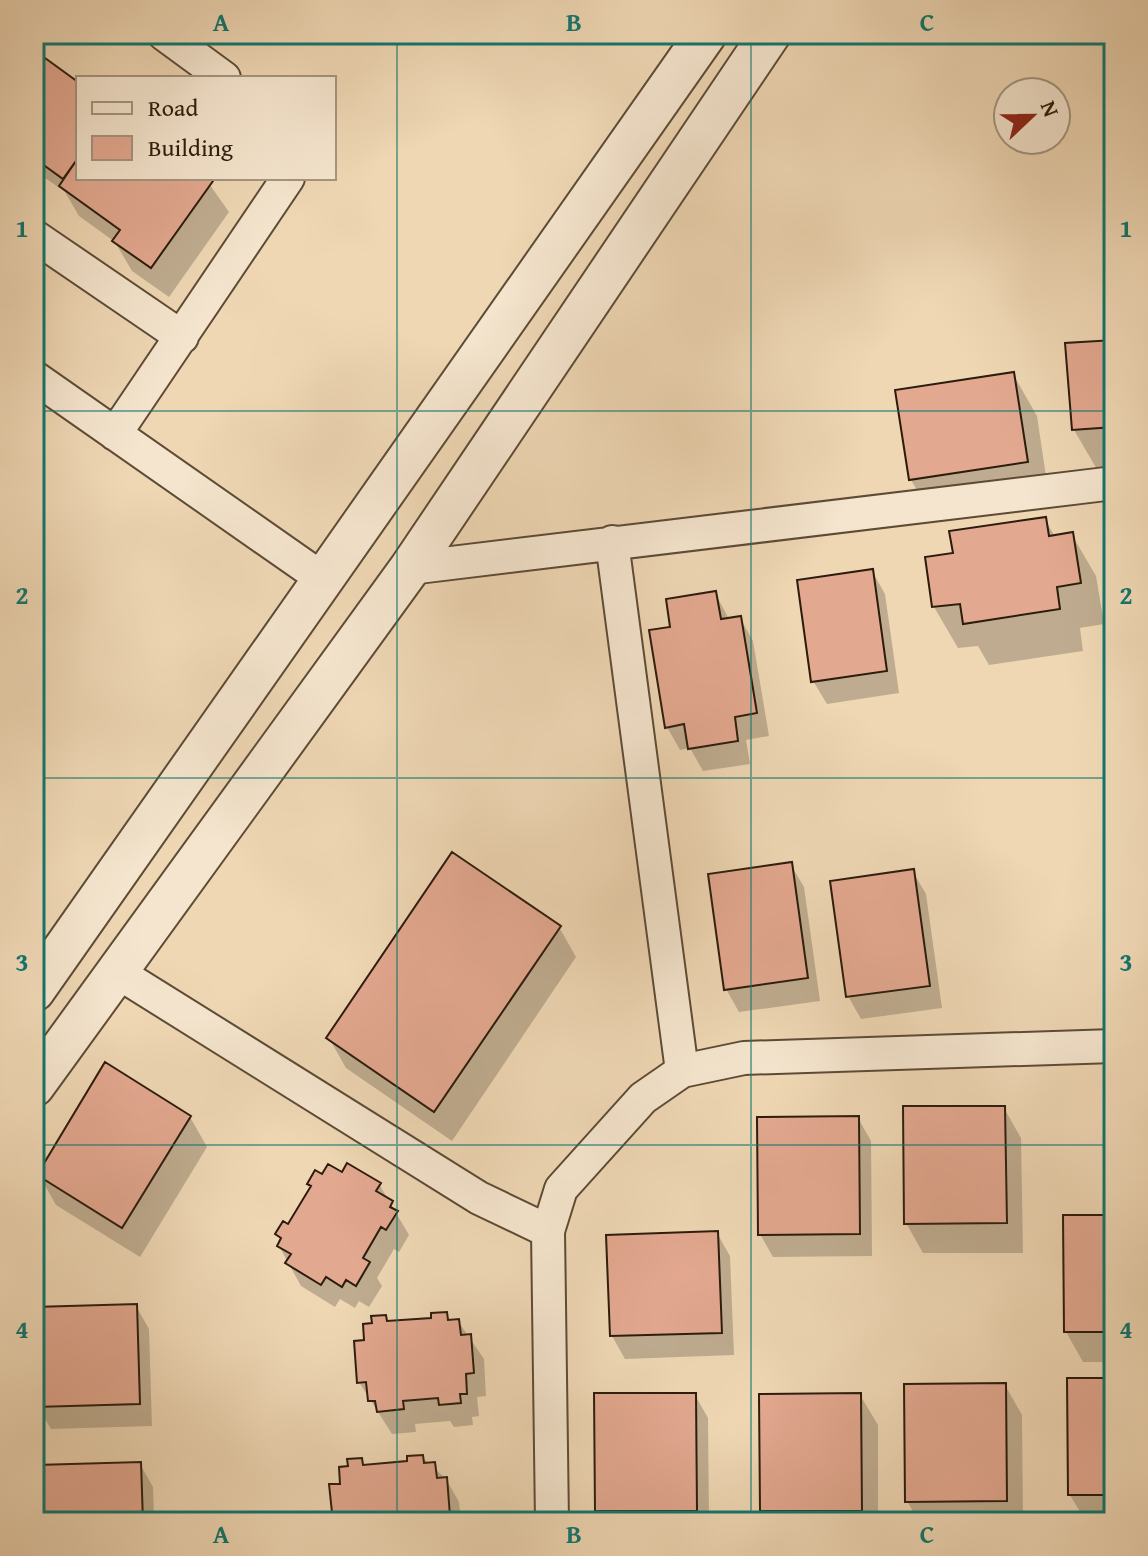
<svg xmlns="http://www.w3.org/2000/svg" width="1148" height="1556" viewBox="0 0 1148 1556" font-family="'Gentium Book Plus',serif">
	<rect width="100%" height="100%" fill="#efd7b4"/>
	<filter id="stains"><feTurbulence type="fractalNoise" baseFrequency=".0025" numOctaves="4"/><feColorMatrix values="0 0 0 0 .2 0 0 0 0 .09 0 0 0 0 .02 0 0 0 .5 -.17"/></filter>
	<radialGradient id="worn" r=".72"><stop offset=".6" stop-color="#630" stop-opacity="0"/><stop offset="1" stop-color="#630" stop-opacity=".3"/></radialGradient>
	<path fill="#0003" d="M34,53L78,84V178H205L229,212L169,297L132,271L115,242L79,216L65,192L34,170Z
		M1114,342V470L1098,471L1074,430Z
		M1013,374L1037,416L1050,503L935,521L911,480Z
		M1045,519L1055,537L1072,535L1096,576L1104,624L1080,628L1083,651L989,665L978,646L958,648L934,607L927,559L955,555Z
		M872,571L885,594L899,693L827,704L813,681Z
		M715,593L729,619L740,618L753,641L769,736L746,740L750,764L703,771L690,748L680,750L667,727L673,629Z
		M791,865L804,887L820,1001L739,1012L726,989Z
		M913,872L926,894L942,1008L861,1019L848,996Z
		M559,927L576,957L452,1141L346,1068L329,1038Z
		M1004,1108L1021,1138L1023,1253H923L906,1223Z
		M190,1117L207,1147L140,1257L56,1205L39,1175Z
		M858,1118L871,1141L872,1256L773,1257L760,1234Z
		M343,1175L379,1184L409,1235L399,1252L394,1249L377,1278L382,1286L369,1307L359,1301L355,1308L340,1299L335,1307L301,1286L279,1246L282,1242L277,1234L289,1227L312,1189L309,1184L323,1176Z
		M1114,1217V1362H1083L1066,1332Z
		M717,1233L730,1256L734,1355L625,1359L612,1336Z
		M136,1306L149,1329L152,1426L51,1429L37,1406L34,1309Z
		M446,1314L451,1322L458,1321L484,1359L486,1396L477,1397L479,1416L472,1417L473,1425L454,1427L450,1421L415,1424L416,1432L392,1434L359,1382L366,1342L374,1325L385,1317L389,1323L433,1320Z
		M1114,1380V1522H1086L1070,1495Z
		M1005,1385L1022,1415L1023,1522H919L907,1501Z
		M695,1395L708,1418L709,1522H604L597,1511Z
		M860,1395L878,1425V1522H769L762,1511Z
		M422,1457L446,1479L459,1502L461,1522H335L342,1485L350,1468L361,1460L365,1466L409,1463Z
		M140,1464L153,1487L154,1522H40Z"/>
	<path fill="#e3a890" stroke="#2c1c0c" stroke-width="2" d="M34,50L78,82V158L63,179L34,158Z
		M78,158V178H209L213,181L151,268L112,241L120,230L59,186Z
		M1114,340V427L1072,430L1065,343Z
		M1014,372L1028,462L909,480L895,390Z
		M1046,517L1049,536L1073,532L1081,583L1057,587L1060,609L963,624L960,604L932,607L925,557L953,553L949,531Z
		M873,569L887,671L811,682L797,580Z
		M716,591L721,619L741,616L757,713L735,717L738,741L688,749L684,724L665,728L649,630L670,627L666,599Z
		M452,852L561,926L434,1112L326,1038Z
		M792,862L808,978L724,990L708,874Z
		M914,869L930,986L846,997L830,881Z
		M105,1062L191,1116L122,1228L37,1175Z
		M903,1106H1005L1007,1223L904,1224Z
		M859,1116L860,1234L758,1235L757,1117Z
		M347,1163L381,1183L376,1191L393,1201L390,1207L398,1211L386,1230L381,1227L363,1258L370,1262L356,1286L346,1280L342,1287L326,1277L321,1285L285,1263L291,1254L277,1246L281,1238L275,1234L283,1221L288,1224L311,1186L307,1184L315,1170L322,1174L328,1164L342,1172Z
		M1063,1215H1114V1332H1064Z
		M718,1231L722,1333L610,1336L606,1235Z
		M137,1304L140,1404L35,1407L34,1307Z
		M447,1312L448,1320L459,1319L461,1335L471,1334L474,1373L466,1374L467,1394H460L461,1403L439,1405L438,1398L403,1401L404,1409L377,1412L375,1401H368L366,1382L357,1383L354,1341L364,1340L363,1324L372,1323L371,1316L386,1315L387,1321L431,1318V1313Z
		M1067,1378H1114V1495H1068Z
		M1006,1383L1007,1501L905,1502L904,1384Z
		M594,1393H696L697,1511H595Z
		M861,1393L862,1511H760L759,1394Z
		M423,1455L424,1463L435,1462L437,1478L447,1477L450,1516L441,1517L442,1522H333L329,1484H340L339,1467L348,1466L347,1459L362,1458L363,1465L407,1461V1456Z
		M141,1462L143,1522H38L36,1465Z"/>
	<g fill="none" stroke-linecap="round" stroke-linejoin="round">
		<defs>
			<path id="minor" d="M164,34L224,78
				M34,236L182,337
				M34,377L323,579
				M115,434L288,178
				M612,542L682,1071
				M410,568L1114,483
				M117,972L479,1198L548,1231
				M552,1522L548,1231L561,1189L643,1098L682,1071L744,1058L1114,1046"/>
			<path id="tertiary" d="M34,991L706,34
				M34,1086L410,568L770,34"/>
		</defs>
		<use href="#minor" stroke="#5d4b36" stroke-width="36"/>
		<use href="#tertiary" stroke="#5d4b36" stroke-width="44"/>
		<use href="#minor" stroke="#f5e5ce" stroke-width="32"/>
		<use href="#tertiary" stroke="#f5e5ce" stroke-width="40"/>
	</g>
	<path fill="none" stroke="#0f766e" stroke-width="2" stroke-opacity="0.55" d="M397,34V1522M751,34V1522M34,411H1114M34,778H1114M34,1145H1114"/>
	<rect width="1148" height="1556" fill="none" stroke="#efd7b4" stroke-width="88"/>
	<rect x="76" y="76" width="260" height="104" fill="#f5e5ce" stroke="#a59580" stroke-width="2"/>
	<rect x="92" y="102" width="40" height="12" fill="#f5e5ce" stroke="#a59580" stroke-width="2"/>
	<text x="148" y="116" font-size="24" fill="#2c1c0c">Road</text>
	<rect x="92" y="136" width="40" height="24" fill="#e3a890" stroke="#a59580" stroke-width="2"/>
	<text x="148" y="156" font-size="24" fill="#2c1c0c">Building</text>
	<g transform="translate(1032 116) rotate(68)"><circle r="38" fill="#f5e5ce" stroke="#a59580" stroke-width="2"/>
	<path d="M0-6L14 30L0 20L-14 30Z" fill="#8f2418"/>
	<text y="-12" font-size="22" font-weight="bold" text-anchor="middle" fill="#2c1c0c">N</text>
	</g>
	<rect x="44" y="44" width="1060" height="1468" fill="none" stroke="#0f766e" stroke-width="3"/>
	<g font-size="26" text-anchor="middle" font-weight="bold" fill="#0f766e">
		<text x="221" y="31">A</text>
		<text x="574" y="31">B</text>
		<text x="927" y="31">C</text>
		<text x="22" y="237">1</text>
		<text x="1126" y="237">1</text>
		<text x="22" y="604">2</text>
		<text x="1126" y="604">2</text>
		<text x="22" y="971">3</text>
		<text x="1126" y="971">3</text>
		<text x="22" y="1338">4</text>
		<text x="1126" y="1338">4</text>
		<text x="221" y="1543">A</text>
		<text x="574" y="1543">B</text>
		<text x="927" y="1543">C</text>
	</g>
	<rect width="100%" height="100%" filter="url(#stains)"/>
	<rect width="100%" height="100%" fill="url(#worn)"/>
</svg>
